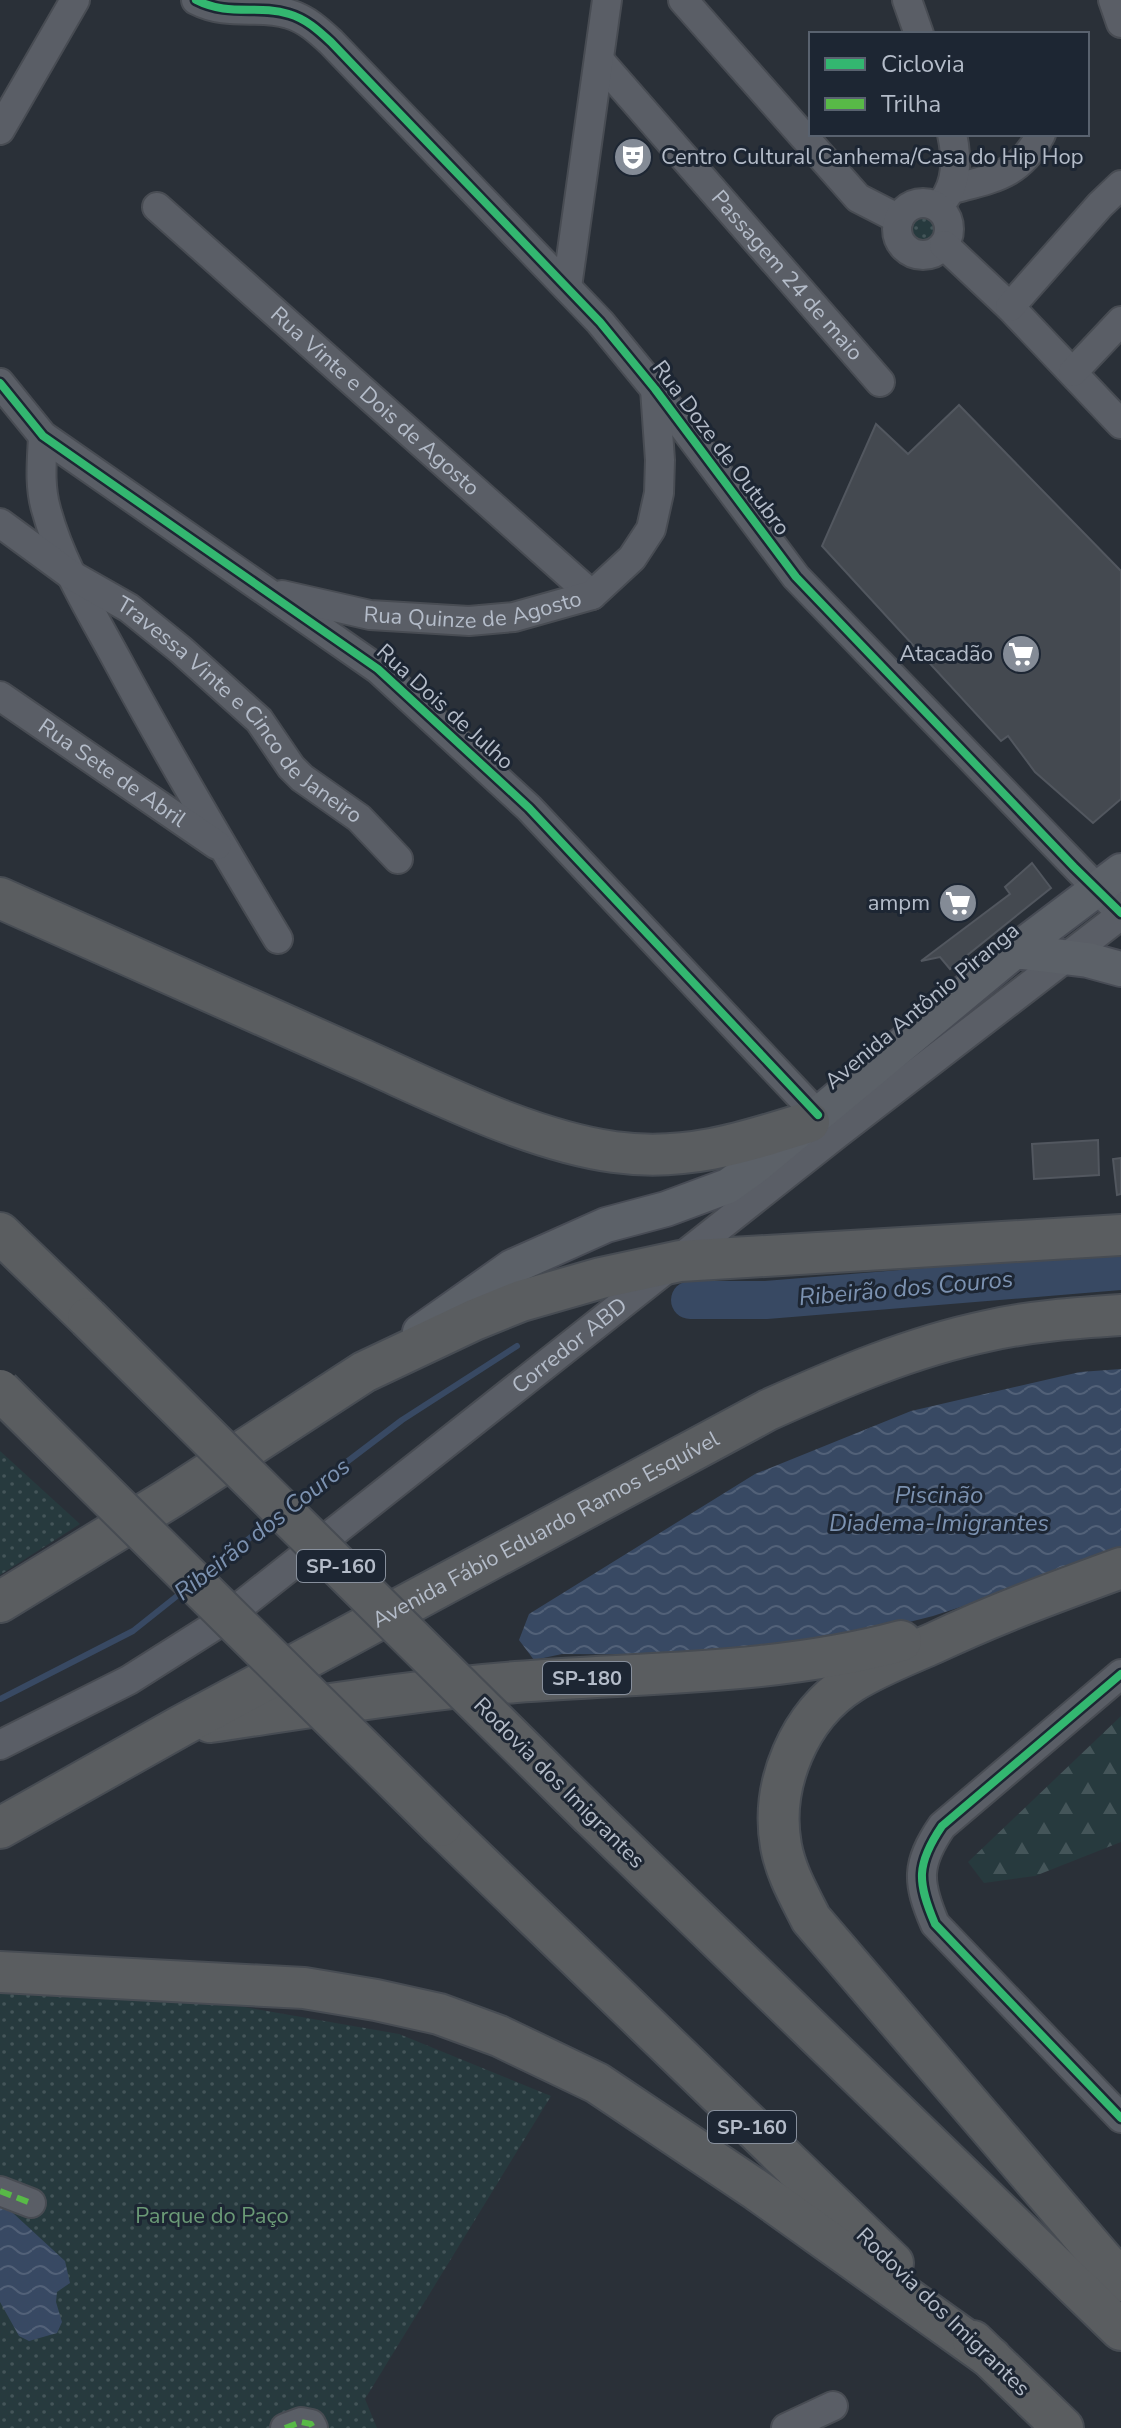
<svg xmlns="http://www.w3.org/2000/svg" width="1121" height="2428" viewBox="0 0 1121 2428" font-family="'Nunito Sans',sans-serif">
	<defs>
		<pattern id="green-dots" width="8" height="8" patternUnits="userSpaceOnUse" patternTransform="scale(2)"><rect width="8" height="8" fill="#273a3e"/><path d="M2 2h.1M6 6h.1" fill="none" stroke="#445559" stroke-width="1.8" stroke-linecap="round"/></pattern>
		<pattern id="forest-firs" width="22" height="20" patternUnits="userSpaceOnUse" patternTransform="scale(2)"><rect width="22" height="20" fill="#273a3e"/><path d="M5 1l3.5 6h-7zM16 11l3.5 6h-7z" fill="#445559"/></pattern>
		<pattern id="water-waves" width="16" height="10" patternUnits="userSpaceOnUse" patternTransform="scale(2)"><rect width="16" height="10" fill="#384963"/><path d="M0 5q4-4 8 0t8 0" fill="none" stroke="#526178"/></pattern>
	</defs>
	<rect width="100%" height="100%" fill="#2a3038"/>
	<path fill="url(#green-dots)" d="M911 231a13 13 0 1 1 26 0a13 13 0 1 1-26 0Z
		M0,1451L80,1524L0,1575Z
		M0,1980L239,2006L399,2034L551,2096L365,2399L377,2428H0Z"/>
	<path fill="url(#forest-firs)" d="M1121,1716V1842L1035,1876L984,1883L968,1862Z"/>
	<path fill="url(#water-waves)" d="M1121,1369V1550L1071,1571L933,1616L842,1639L746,1655L562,1654L534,1660L519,1640L529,1614L755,1474L911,1411L1080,1372Z
		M0,2201L65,2261L70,2283L57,2292L56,2302L62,2322L57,2333L29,2341L19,2336L0,2302Z"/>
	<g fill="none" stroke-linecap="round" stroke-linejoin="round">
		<path stroke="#384963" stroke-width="6" d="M294,1502L402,1420L517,1346
			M207,1573L273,1519
			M0,1699L133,1631L182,1592"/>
		<path stroke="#384963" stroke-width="38" d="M690,1300H766L1121,1271"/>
	</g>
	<path fill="#444950" stroke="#52575f" stroke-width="2" d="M959,405L1121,571V799L1093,823L1035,772L1008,736L1001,741L822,546L876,424L908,454Z
		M1032,863L1051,888L950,969L940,957L921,961L1010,894L1005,887Z
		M1098,1140L1099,1175L1034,1179L1032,1144Z
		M1121,1158V1194L1117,1195L1113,1159Z"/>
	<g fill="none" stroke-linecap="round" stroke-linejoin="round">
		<defs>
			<g id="minor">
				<path d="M196,0C229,17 258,4 289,14C306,19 318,30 331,42L600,322L655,389L796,577L1112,904"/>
				<path d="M683,0L858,198L899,219"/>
				<path d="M907,0L919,34"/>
				<path d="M1113,0L1121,23"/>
				<path id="s1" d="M599,60L880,382"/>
				<path d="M0,130L75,0"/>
				<path d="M953,189C994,178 1020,175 1041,134"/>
				<path d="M943,201C958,182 957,157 952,134"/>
				<circle cx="923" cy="229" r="26"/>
				<path id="s2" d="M157,207L592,595"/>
				<path d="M944,245L1010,307L1121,424"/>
				<path d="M567,287L607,0"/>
				<path d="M1010,307L1100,205L1121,185"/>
				<path d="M1073,372L1121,321"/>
				<path d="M0,383L43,436L378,669L529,808L818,1115"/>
				<path d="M43,436C42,460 39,485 46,509C60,562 90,610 116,658C167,753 222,846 278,939"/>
				<path id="s3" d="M0,523L71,575L129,608L181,650L259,720L291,767L302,778L359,818L398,859"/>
				<path id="s4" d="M282,595L370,615L469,621L514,617L592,595L632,558L651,529L659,493L660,460L655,389"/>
				<path id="s5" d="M0,696L217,845"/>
				<path d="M1121,1674L942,1826C916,1864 917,1882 935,1924L1121,2118"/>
				<path id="s6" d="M0,1745L129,1680L219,1623L837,1134L1121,915"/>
				<path d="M0,2191L31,2203"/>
				<path d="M285,2428L301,2422L311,2424L313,2428"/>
				<path d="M786,2428L833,2406"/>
			</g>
			<path id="major" d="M1015,951L1088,960L1121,969
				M420,1332L512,1267L606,1225L666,1209L728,1186L757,1165L1015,951L1121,871"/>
			<g id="highway">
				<path d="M0,898C120,952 240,1005 359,1058C438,1093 529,1140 614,1152C685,1162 743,1143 809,1122"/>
				<path d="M0,1233L88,1318"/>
				<path d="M1121,1568C1058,1591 995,1614 934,1643C907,1655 878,1666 852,1682C799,1715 770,1785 781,1846C786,1873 799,1895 811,1919L1121,2281"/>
				<path d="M0,1602L170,1498L364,1372L474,1320L521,1301L601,1278L680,1261L1121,1235"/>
				<path d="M210,1722C312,1707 414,1690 516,1682C645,1672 775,1675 901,1641"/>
				<path d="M591,1816L1121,2330"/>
				<path d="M441,1826L893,2263"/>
				<path id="s7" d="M0,1828L181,1726L768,1410C839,1378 911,1347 987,1331C1031,1321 1076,1318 1121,1315"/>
				<path d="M0,1972L304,1988L376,2000L439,2014L499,2036L597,2083L758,2191L991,2358"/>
				<path d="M973,2341L1063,2428"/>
			</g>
		</defs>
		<use href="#minor" stroke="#484c53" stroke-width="32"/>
		<use href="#major" stroke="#484c55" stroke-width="38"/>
		<use href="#highway" stroke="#474c53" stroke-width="44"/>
		<use href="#minor" stroke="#5a5e66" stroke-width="28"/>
		<use href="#major" stroke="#5c6168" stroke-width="34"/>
		<use href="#highway" stroke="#5a5d60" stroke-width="40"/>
		<defs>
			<path id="highway-bridge" d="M88,1318L591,1816
				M0,1390L441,1826"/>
		</defs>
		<use href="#highway-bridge" stroke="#474c53" stroke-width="44" stroke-linecap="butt"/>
		<use href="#highway-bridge" stroke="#5a5d60" stroke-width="40"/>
		<path stroke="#58b947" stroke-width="6" stroke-dasharray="12 6" stroke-linecap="butt" d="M0,2191L31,2203
			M285,2428L301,2422L311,2424L313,2428"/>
		<defs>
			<path id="cycleway" d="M196,0C229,17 258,4 289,14C306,19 318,30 331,42L600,322L655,389L796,577L1074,867L1121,913
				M0,383L43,436L378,669L529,808L818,1115
				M1121,1674L942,1826C916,1864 917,1882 935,1924L1121,2118"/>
		</defs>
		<use href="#cycleway" stroke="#1d2633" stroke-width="13"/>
		<use href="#cycleway" stroke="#33b770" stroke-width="8"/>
	</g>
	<defs>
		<symbol id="theatre-disc" viewBox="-11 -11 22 22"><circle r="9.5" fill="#848b96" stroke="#1d2633"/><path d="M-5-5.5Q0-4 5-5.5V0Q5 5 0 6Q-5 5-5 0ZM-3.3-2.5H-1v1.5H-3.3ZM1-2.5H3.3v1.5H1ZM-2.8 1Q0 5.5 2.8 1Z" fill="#fff"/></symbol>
		<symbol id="supermarket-disc" viewBox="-11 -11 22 22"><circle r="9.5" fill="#848b96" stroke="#1d2633"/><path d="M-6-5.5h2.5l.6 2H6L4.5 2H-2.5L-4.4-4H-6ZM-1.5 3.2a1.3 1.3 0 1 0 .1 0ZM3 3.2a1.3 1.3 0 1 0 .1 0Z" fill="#fff"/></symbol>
	</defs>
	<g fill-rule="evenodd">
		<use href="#theatre-disc" x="611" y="135" width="44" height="44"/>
		<use href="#supermarket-disc" x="999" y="632" width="44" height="44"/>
		<use href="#supermarket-disc" x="936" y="881" width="44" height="44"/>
	</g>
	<g text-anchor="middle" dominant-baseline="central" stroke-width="6" stroke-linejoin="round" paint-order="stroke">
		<g fill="#1d2633" stroke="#878f9c" stroke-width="2">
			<rect x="297" y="1550" width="88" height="32" rx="6"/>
			<rect x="543" y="1662" width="88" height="32" rx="6"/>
			<rect x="708" y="2111" width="88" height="32" rx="6"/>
		</g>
		<g font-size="20" font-weight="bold" fill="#b4bcc9">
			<text x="341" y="1566">SP-160</text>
			<text x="587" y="1678">SP-180</text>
			<text x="752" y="2127">SP-160</text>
		</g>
		<g font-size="22" fill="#b4bcc9" stroke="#1d2633" text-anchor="end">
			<text x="661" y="157" text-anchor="start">Centro Cultural Canhema/Casa do Hip Hop</text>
			<text x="993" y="654">Atacadão</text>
			<text x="930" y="903">ampm</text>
		</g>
		<g font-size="22" fill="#b4bcc9" stroke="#1d2633">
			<text stroke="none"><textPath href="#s1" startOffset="286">Passagem 24 de maio</textPath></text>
			<text stroke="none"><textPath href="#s2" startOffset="292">Rua Vinte e Dois de Agosto</textPath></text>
			<text transform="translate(721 448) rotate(53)">Rua Doze de Outubro</text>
			<text stroke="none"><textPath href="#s4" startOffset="194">Rua Quinze de Agosto</textPath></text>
			<text transform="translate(445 707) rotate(42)">Rua Dois de Julho</text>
			<text stroke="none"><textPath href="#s3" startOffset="306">Travessa Vinte e Cinco de Janeiro</textPath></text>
			<text stroke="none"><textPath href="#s5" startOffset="136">Rua Sete de Abril</textPath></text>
			<text transform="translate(922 1006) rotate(-40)">Avenida Antônio Piranga</text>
			<text stroke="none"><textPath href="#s6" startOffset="698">Corredor ABD</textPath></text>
			<text stroke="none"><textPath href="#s7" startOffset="622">Avenida Fábio Eduardo Ramos Esquível</textPath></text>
			<text transform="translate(559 1783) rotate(45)">Rodovia dos Imigrantes</text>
			<text transform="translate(943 2312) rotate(44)">Rodovia dos Imigrantes</text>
		</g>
		<g font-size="22" fill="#6b9a76" stroke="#1d2633">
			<text x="212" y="2216">Parque do Paço</text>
		</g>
		<g font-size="24" font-style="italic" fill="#7c92b1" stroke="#1d2633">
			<text transform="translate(906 1288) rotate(-5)">Ribeirão dos Couros</text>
			<text x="939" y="1495">Piscinão<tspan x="939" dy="28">Diadema-Imigrantes</tspan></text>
			<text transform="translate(262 1529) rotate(-38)">Ribeirão dos Couros</text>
		</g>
	</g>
	<rect x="809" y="32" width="280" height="104" fill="#1d2633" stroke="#59626f" stroke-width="2"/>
	<rect x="825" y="58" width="40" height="12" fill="#33b770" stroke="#59626f" stroke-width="2"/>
	<text x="881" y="72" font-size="24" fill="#b4bcc9">Ciclovia</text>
	<rect x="825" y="98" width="40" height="12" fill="#58b947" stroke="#59626f" stroke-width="2"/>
	<text x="881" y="112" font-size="24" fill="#b4bcc9">Trilha</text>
</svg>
